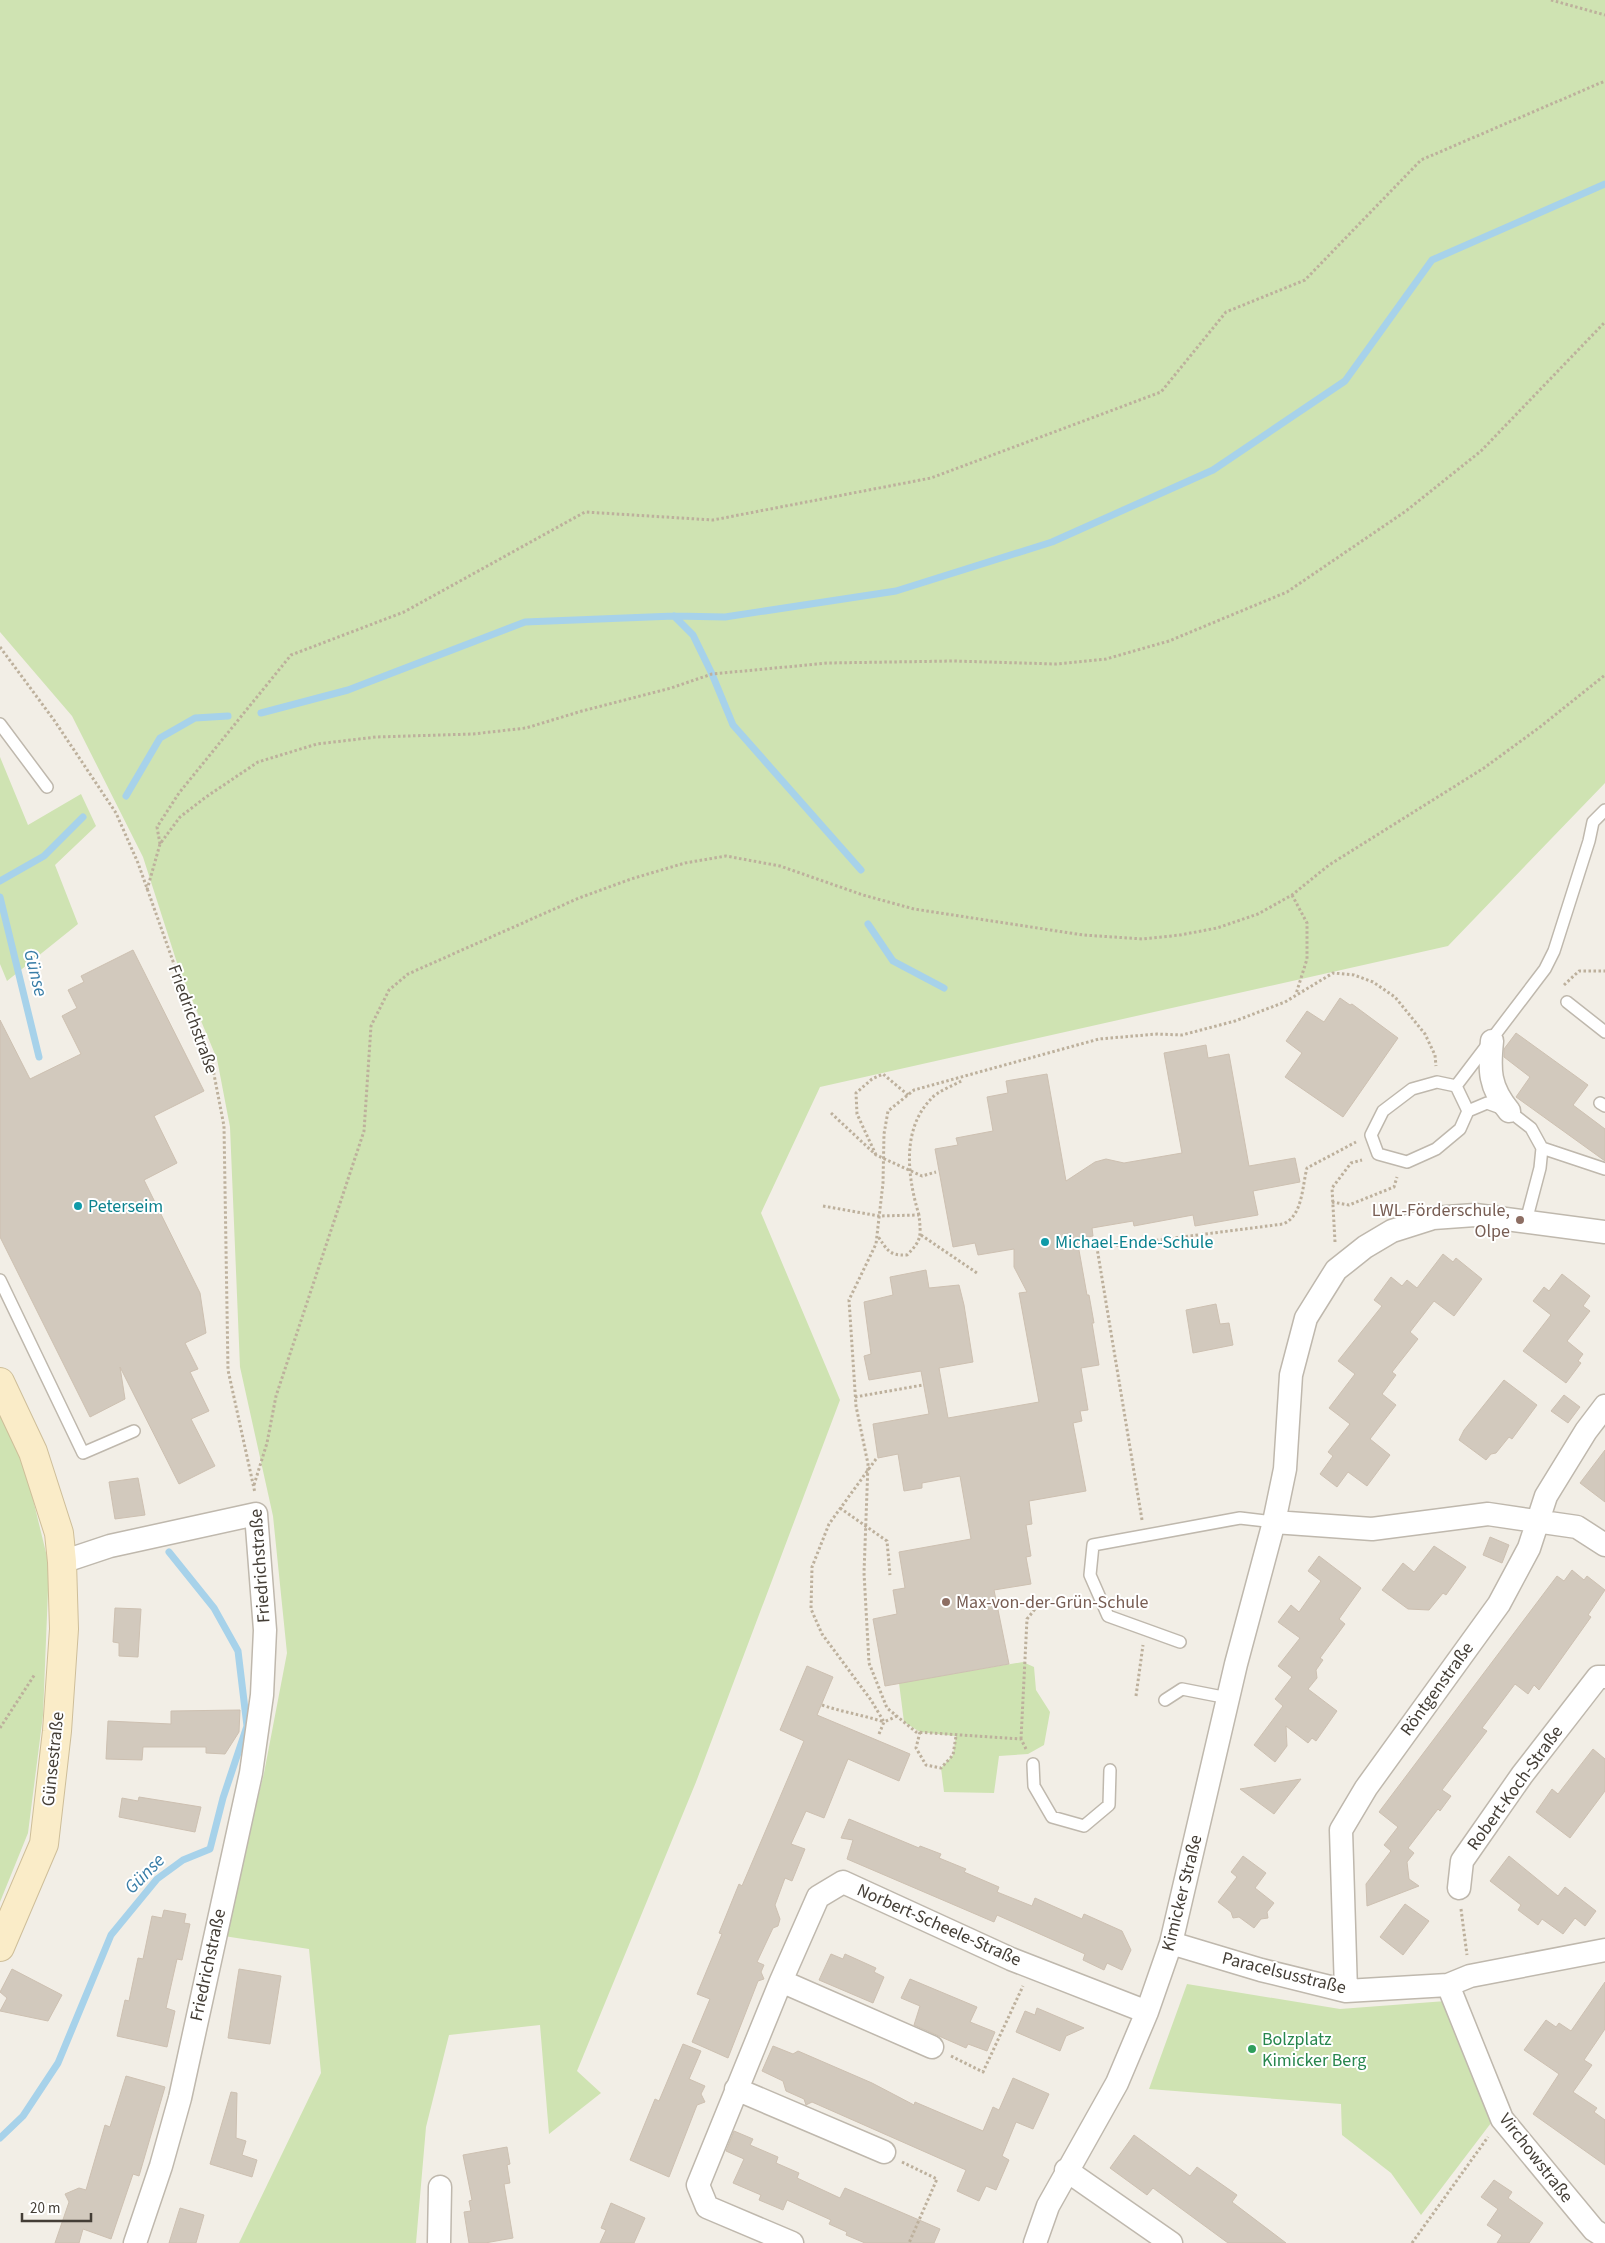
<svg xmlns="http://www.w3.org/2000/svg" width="1605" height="2243" viewBox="0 0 1605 2243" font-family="'Source Sans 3',sans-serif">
	<rect width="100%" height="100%" fill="#f2eee6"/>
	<path fill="#cfe3b2" d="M0,0H1605V783L1448,946L820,1087L761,1213L840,1400L696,1782L577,2071L601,2093L549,2134L540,2025L449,2035L426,2127L416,2243H239L321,2073L309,1949L224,1936L264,1773L287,1653L273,1516L240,1367L230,1127L217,1059L178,966L143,857L72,716L0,632Z
		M0,757L28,825L81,794L96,826L55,865L78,924L7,981L0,964Z
		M0,1411L22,1454L49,1565L43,1715L28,1833L0,1902Z
		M1023,1662L1034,1667L1036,1690L1050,1712L1044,1745L1028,1754L999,1756L994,1793L944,1792L941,1768L953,1755L956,1736L920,1732L904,1722L899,1683Z
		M1187,1984L1340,2009L1446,2001L1491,2123L1421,2215L1391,2173L1342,2135L1341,2104L1149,2089Z"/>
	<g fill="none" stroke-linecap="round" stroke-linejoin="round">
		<path stroke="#a7d2ea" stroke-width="7" d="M674,616L693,635L712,674L733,725L861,870
			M261,713L348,690L525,622L674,616L725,617L896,591L1052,542L1213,470L1345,381L1432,260L1605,184
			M126,796L160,738L195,718L228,716
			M0,881L44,856L83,817
			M0,897L39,1057
			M868,924L893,961L944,988
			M0,2138L23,2116L58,2063L111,1935L157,1879L183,1860L210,1849L223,1798L247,1726L238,1651L214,1608L169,1552"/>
	</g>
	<path fill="#d2c9bd" stroke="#cdc0b1" d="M133,950L204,1091L154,1116L177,1163L144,1180L200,1293L206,1333L185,1343L198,1369L190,1372L209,1411L191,1419L215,1466L179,1484L120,1367L125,1399L90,1417L0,1237V1020L30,1079L81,1054L62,1016L77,1008L68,990L84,982L81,976Z
		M1340,998L1350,1005L1352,1004L1398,1038L1343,1117L1285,1077L1302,1053L1286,1041L1307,1011L1324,1022Z
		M1516,1033L1588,1085L1573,1105L1605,1129V1161L1516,1097L1530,1077L1504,1057V1049Z
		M1206,1045L1208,1058L1229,1054L1249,1166L1295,1158L1300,1182L1253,1191L1258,1215L1195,1226L1193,1215L1134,1226L1133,1221L1092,1228L1093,1236L1077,1239L1087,1295H1089L1094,1323H1092L1099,1365L1081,1368L1088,1410L1080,1411L1082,1421L1073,1423L1086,1491L1029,1501L1032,1524L1026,1525L1031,1556L1026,1557L1031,1584L994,1590L1009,1664L885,1686L873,1619L897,1614L893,1590L905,1588L899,1552L971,1539L960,1476L922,1483V1488L904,1491L898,1454L878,1458L873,1424L929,1414L921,1371L869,1380L864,1356L871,1354L864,1302L893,1295L890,1277L926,1270L929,1288L959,1285L964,1305L973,1362L939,1368L948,1418L1039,1402L1019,1293L1027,1292L1014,1267V1249L978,1255L975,1243L953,1247L935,1149L958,1145L956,1138L993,1131L987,1097L1008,1093L1006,1081L1047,1074L1066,1181L1095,1162L1106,1159L1124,1163L1182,1153L1164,1053Z
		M1443,1254L1453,1262L1456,1258L1482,1279L1454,1316L1434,1301L1410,1332L1418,1339L1392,1372L1396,1375L1382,1394L1396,1405L1370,1439L1390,1455L1367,1486L1348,1472L1337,1487L1320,1474L1333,1456L1328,1452L1350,1424L1329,1408L1355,1374L1338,1361L1382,1306L1374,1300L1391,1277L1402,1286L1407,1280L1417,1288Z
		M1562,1274L1590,1296L1583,1306L1590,1311L1567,1341L1583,1354L1578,1361L1581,1363L1566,1383L1523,1351L1551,1315L1533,1301L1544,1287L1549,1291Z
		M1216,1304L1220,1324L1229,1323L1233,1345L1193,1353L1186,1310Z
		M1504,1380L1537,1405L1512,1439L1509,1437L1496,1453L1491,1454L1486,1460L1459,1440L1464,1430Z
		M1564,1395L1580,1407L1568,1423L1551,1411Z
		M1605,1450V1502L1580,1483Z
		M138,1478L145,1515L115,1519L109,1482Z
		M1490,1537L1509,1545L1502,1563L1483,1555Z
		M1434,1546L1466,1567L1446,1595L1443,1593L1429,1610L1408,1609L1382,1590L1403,1563L1414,1572Z
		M1319,1556L1361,1588L1339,1619L1345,1624L1320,1658L1323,1660L1316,1670L1317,1678L1308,1689L1337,1711L1316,1741L1312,1738L1308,1743L1286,1726L1287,1746L1275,1762L1254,1745L1283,1706L1275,1699L1292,1677L1278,1666L1300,1638L1278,1622L1291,1605L1299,1612L1321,1581L1308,1571Z
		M1572,1570L1584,1580L1587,1576L1605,1590L1588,1615L1591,1617L1539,1690L1534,1685L1528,1694L1515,1684L1482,1728L1487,1731L1442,1790L1451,1796L1440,1811L1438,1809L1408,1848L1414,1853L1407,1862L1409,1879L1419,1886L1367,1906L1366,1884L1391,1851L1384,1845L1398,1827L1379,1812L1557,1576L1564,1581Z
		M115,1608L141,1609L138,1657L119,1656V1643L113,1642Z
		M807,1666L833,1677L817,1715L910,1754L899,1781L848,1759L824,1818L806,1811L791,1844L805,1849L792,1881L785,1878L775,1905L780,1919L778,1926L773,1928L757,1962L764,1965L761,1972L764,1979L758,1981L728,2058L692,2042L710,1999L697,1994L722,1934L719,1933L739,1884L742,1886L804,1741L780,1730Z
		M240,1710L239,1732L225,1754L206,1753V1747H143L142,1760L106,1759L108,1721L171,1724V1711Z
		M1593,1749L1605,1759V1791L1570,1838L1536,1812L1552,1789L1558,1794Z
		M1301,1779L1274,1814L1240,1789Z
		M139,1797L201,1807L195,1832L119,1817L122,1798L138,1801Z
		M849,1819L919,1848L920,1846L941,1854L939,1858L966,1869L964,1872L999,1887L997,1892L1032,1906L1035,1898L1082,1919L1084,1914L1122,1931L1131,1950L1122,1970L1107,1963L1104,1970L1083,1960L1085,1954L997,1915L994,1922L847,1859L853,1840L841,1838Z
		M1243,1856L1266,1873L1255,1888L1274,1903L1267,1912L1268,1918L1261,1919L1254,1928L1239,1917L1233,1918L1231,1912L1218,1902L1237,1877L1231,1872Z
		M1509,1856L1558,1896L1565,1887L1596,1911L1585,1926L1575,1918L1563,1934L1542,1919L1538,1925L1518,1910L1521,1905L1490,1881Z
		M1405,1904L1429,1921L1403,1955L1380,1937Z
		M164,1910L186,1914L184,1923L190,1924L182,1960L177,1959L166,2008L175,2011L167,2047L117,2036L125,2000L129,2001L138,1958L143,1959L152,1916L162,1918Z
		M831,1954L843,1959L845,1954L876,1968L874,1972L884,1977L873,2003L819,1980Z
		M12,1969L62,1995L48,2021L0,2011L7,1998L0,1992Z
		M239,1969L281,1976L270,2044L228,2038Z
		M910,1979L977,2007L970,2022L995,2032L987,2051L968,2044L966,2048L914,2025L920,2006L901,1998Z
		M1605,1982V2029L1584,2060L1592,2065L1573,2092L1597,2108L1594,2112L1605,2120V2165L1533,2114L1559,2074L1524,2050L1546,2020L1556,2027L1559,2023L1571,2031Z
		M1037,2008L1084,2028L1066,2036L1060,2051L1016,2032L1025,2011L1035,2015Z
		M683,2044L701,2051L689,2079L705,2086L701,2094L705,2102L697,2105L669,2177L630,2160L655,2099L659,2101Z
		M773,2046L793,2054L798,2051L872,2083L914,2105L915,2102L983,2131L993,2107L999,2110L1013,2078L1049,2094L1033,2129L1016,2122L1002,2156L1009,2160L996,2190L986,2186L979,2201L957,2191L966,2170L812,2102L806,2105L804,2099L786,2091L783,2081L762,2071Z
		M126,2076L165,2087L139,2176L133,2174L111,2239L83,2229L79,2243H55L69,2202L65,2194L79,2188L86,2190L105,2125L110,2127Z
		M231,2092L237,2093L236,2138L246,2141L242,2155L257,2160L252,2177L210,2164Z
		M734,2131L753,2139L750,2145L778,2157L776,2163L799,2173L797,2178L840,2198L845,2188L940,2229L934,2243H865L846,2235L847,2232L829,2224L831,2220L787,2200L783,2210L759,2200L761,2195L733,2183L744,2159L726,2151Z
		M1134,2135L1190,2176L1197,2167L1237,2195L1232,2202L1286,2243H1228L1153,2188L1147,2195L1110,2168Z
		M507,2147L510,2164L507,2165L510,2183L504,2184L513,2238L485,2243H469L464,2212L471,2211L469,2201L472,2200L463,2155Z
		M1494,2180L1512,2192L1508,2198L1543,2223L1529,2243H1497L1502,2235L1487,2225L1498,2209L1481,2197Z
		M611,2203L645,2218L634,2243H600L606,2230L601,2228Z
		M180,2208L204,2215L196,2243H169Z"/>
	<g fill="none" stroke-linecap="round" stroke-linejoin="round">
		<defs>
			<path id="lane" d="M0,724L47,787
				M1567,1002L1605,1032
				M1437,1082L1456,1086L1468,1111L1460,1129L1436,1149L1407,1162L1378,1154L1371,1135L1383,1111L1412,1089Z
				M1456,1086L1545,969L1554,951L1589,841L1593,822L1605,810
				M1600,1103L1605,1106
				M1468,1111L1487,1103L1509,1111L1531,1128L1542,1148L1540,1168L1526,1221
				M1542,1148L1605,1169
				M0,1280L83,1453L134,1431
				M1180,1642L1108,1616L1090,1575L1093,1545L1240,1518L1274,1522
				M1165,1700L1182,1689L1228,1698
				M1033,1764L1034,1786L1052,1817L1084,1826L1109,1805L1110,1770"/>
			<path id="street" d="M1492,1041C1489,1070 1489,1087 1509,1111
				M1274,1522L1372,1529L1488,1514L1577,1527L1605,1545
				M62,1562L110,1546L256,1514L265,1630L262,1695L251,1773L180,2098L161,2166L135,2243
				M1459,1888L1462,1861L1522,1775L1598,1677H1605
				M1171,1943L1261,1970L1346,1991L1448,1985L1470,1976L1605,1950
				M781,1981L932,2047
				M1448,1985L1502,2119L1594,2230L1605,2237
				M1346,1991L1341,1830L1366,1788L1499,1604L1529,1548L1546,1496L1586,1431L1605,1406
				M736,2089L884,2152
				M1066,2170L1171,2243
				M439,2243L440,2187
				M792,2243L707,2207L698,2185L781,1981L818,1897L843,1882L1011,1959L1147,2012
				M1035,2243L1048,2206L1117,2083L1147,2012L1171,1943L1236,1664L1274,1522L1285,1469L1291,1375L1306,1318L1336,1270L1365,1247L1392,1231L1433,1218L1475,1215L1605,1232"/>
			<path id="secondary" d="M0,1382L33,1452L59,1533L62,1562L64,1629L57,1731L44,1844L0,1947"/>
		</defs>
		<use href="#lane" stroke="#bfb8ad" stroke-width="14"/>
		<use href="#street" stroke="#bfb8ad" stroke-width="25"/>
		<use href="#secondary" stroke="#cebe99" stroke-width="30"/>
		<path stroke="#bdb09c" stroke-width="3" stroke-dasharray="2.5 2.5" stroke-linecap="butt" d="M1551,0L1605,15
			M0,647L54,720L116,813L138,863L190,1009L211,1059L224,1126L228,1370L255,1493
			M160,844L157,827L179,793L291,655L404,612L585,512L713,520L931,478L1161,392L1226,312L1305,280L1421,160L1605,81
			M147,890L160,844L180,817L206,797L258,762L317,744L376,737L473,734L526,728L582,711L671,688L712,674L828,663L954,661L1056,664L1106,659L1169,641L1287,592L1406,511L1481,451L1605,322
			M1292,895L1307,923V959L1296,994
			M1564,985L1579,971H1605
			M831,1113L876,1155L922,1176L936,1172
			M876,1155L857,1114L856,1093L872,1079L883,1074L908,1095
			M1332,1202L1349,1205L1394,1187L1397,1177
			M823,1206L879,1216L919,1215C921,1236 922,1240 907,1255C888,1256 887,1249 877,1235
			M919,1215C908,1179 901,1131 930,1100C937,1091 953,1086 963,1080
			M921,1235L977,1273
			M1335,1242L1332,1188L1351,1163L1362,1160
			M855,1397L923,1385
			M876,1459L829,1524L812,1567L811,1609L822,1634L871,1700L884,1722
			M254,1485L267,1443L276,1396L364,1131L371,1026L389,990L408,974L579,898L631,879L685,863L726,856L780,866L863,895L914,909L1083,935L1143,939L1180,935L1217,928L1258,914L1292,895L1329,865L1484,768L1540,727L1605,675
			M840,1508L887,1541L890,1575
			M1142,1520L1097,1248L1283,1224C1303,1216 1302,1186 1307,1168L1356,1142
			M1136,1696L1143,1645
			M822,1705C842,1712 863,1715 884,1722
			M0,1728L35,1674
			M920,1732L916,1748L926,1765L941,1768L953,1755L956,1736
			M879,1734L884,1722L897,1716
			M1021,1739L1027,1619L1040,1603
			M1026,1749L1021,1739L916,1732L887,1708L869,1663L864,1573L868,1464L856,1406L849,1300L876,1244L883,1183L884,1134L888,1111L914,1090L1099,1039L1157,1034L1182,1035L1235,1021L1285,1002L1333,973L1354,975L1373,982L1395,997L1425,1034L1435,1055L1436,1066
			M1461,1909L1467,1955
			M951,2056L983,2072L1023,1986
			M902,2162L937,2179L909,2243
			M1412,2243L1488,2137"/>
		<use href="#lane" stroke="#fff" stroke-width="11"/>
		<use href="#street" stroke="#fff" stroke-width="22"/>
		<use href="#secondary" stroke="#faecc8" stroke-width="28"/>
	</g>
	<g fill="#0f9aa8" stroke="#fff" stroke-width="2">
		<circle cx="78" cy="1206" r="5"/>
		<circle cx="1045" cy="1242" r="5"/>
	</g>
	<g fill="#8d6e63" stroke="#fff" stroke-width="2">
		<circle cx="1520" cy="1220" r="5"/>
		<circle cx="946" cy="1602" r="5"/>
	</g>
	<circle fill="#2e9e5b" stroke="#fff" stroke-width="2" cx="1252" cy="2049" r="5"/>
	<g text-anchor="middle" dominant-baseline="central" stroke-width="4" stroke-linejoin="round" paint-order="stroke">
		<g font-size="18" fill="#443e36" stroke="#fff">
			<text transform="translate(193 1019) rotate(70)">Friedrichstraße</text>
			<text transform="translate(260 1566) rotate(-94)">Friedrichstraße</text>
			<text transform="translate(1437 1689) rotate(-54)">Röntgenstraße</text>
			<text transform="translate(53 1759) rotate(-84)">Günsestraße</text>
			<text transform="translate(1515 1788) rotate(-54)">Robert-Koch-Straße</text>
			<text transform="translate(1182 1893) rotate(-76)">Kimicker Straße</text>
			<text transform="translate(939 1925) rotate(24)">Norbert-Scheele-Straße</text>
			<text transform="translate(208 1965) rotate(-78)">Friedrichstraße</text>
			<text transform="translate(1284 1973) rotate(14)">Paracelsusstraße</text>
			<text transform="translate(1536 2158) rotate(52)">Virchowstraße</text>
		</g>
		<g font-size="18" fill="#0d838f" stroke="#fff" text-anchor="start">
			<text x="88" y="1206">Peterseim</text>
			<text x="1055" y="1242">Michael-Ende-Schule</text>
		</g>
		<g font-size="18" fill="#785e54" stroke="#fff" text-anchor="end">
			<text x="1510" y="1210">LWL-Förderschule,<tspan x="1510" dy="21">Olpe</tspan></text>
			<text x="956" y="1602" text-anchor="start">Max-von-der-Grün-Schule</text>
		</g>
		<g font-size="18" fill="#27864d" stroke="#fff" text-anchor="start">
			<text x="1262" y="2039">Bolzplatz<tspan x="1262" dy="21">Kimicker Berg</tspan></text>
		</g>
		<g font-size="19" font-style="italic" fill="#387da7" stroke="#fff">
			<text transform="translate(35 973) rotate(76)">Günse</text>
			<text transform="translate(145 1874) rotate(-45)">Günse</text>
		</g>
	</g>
	<path d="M22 2213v8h69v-8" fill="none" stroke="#443e36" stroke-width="2.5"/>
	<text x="30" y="2213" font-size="15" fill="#443e36" stroke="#ffffff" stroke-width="4" paint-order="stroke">20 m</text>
</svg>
